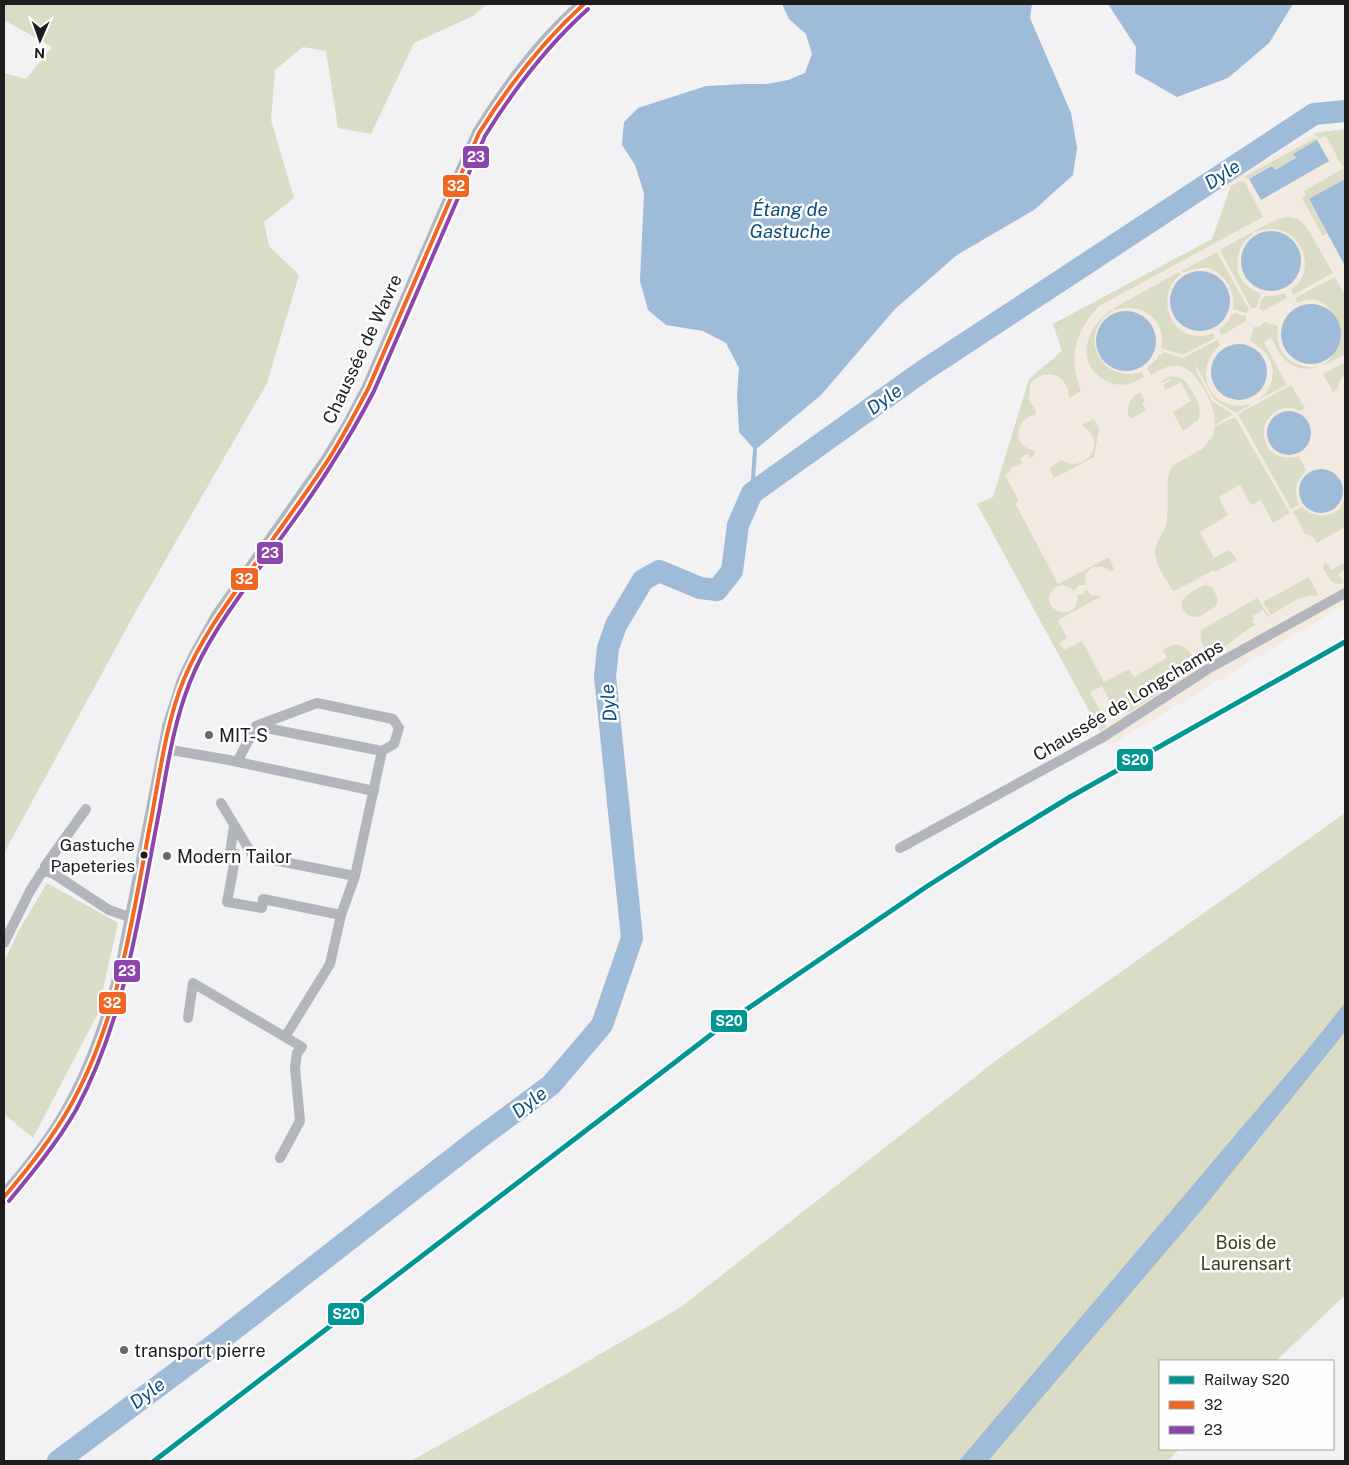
<svg xmlns="http://www.w3.org/2000/svg" width="1349" height="1465" viewBox="0 0 1349 1465" font-family="'Public Sans',sans-serif">
	<rect width="100%" height="100%" fill="#f2f1f4"/>
	<path fill="#f3eae1" d="M1345,129V605L1109,746L977,504L993,497L1029,379L1062,351L1053,324L1212,239L1230,187L1222,191L1221,186L1314,133Z"/>
	<path fill="#dadcc5" d="M4,4H487L473,16L414,43L371,134L338,128L326,51L303,47L275,70L271,120L294,198L264,222L269,246L299,275L267,383L131,620L4,853V73L26,79L52,47L4,20Z
		M1345,129V179L1309,200L1327,233L1323,236L1302,198L1306,195L1304,191L1344,168L1336,157L1337,156L1326,136L1319,139L1314,133Z
		M1315,138L1317,140L1294,154L1296,158L1275,170L1272,166L1249,179L1244,177Z
		M1240,181L1245,182L1263,217L1099,306C1075,331 1068,359 1081,391L1069,398C1069,384 1059,371 1044,375C1038,376 1034,380 1030,384L1029,400L1036,411L1035,415C1023,416 1013,431 1021,443C1024,448 1030,449 1035,451V455L1030,458L1028,454L1020,458L1022,463L1011,468V471L1005,475L1019,501L1015,503L1058,584L1109,557L1114,570L1110,571L1103,567H1093C1086,571 1084,577 1086,585H1079L1074,591C1068,585 1059,583 1053,590C1036,611 1081,625 1077,595L1083,594L1086,589L1090,595L1102,596L1058,620L1067,638L1059,643L1064,650L1082,641L1104,682L1129,669L1134,677L1167,658L1163,650C1166,648 1172,645 1175,645C1187,644 1196,658 1196,668L1190,674L1129,712L1121,706L1113,708L1102,686L1090,692L1106,721V726L1100,731L977,504L993,497L1029,379L1062,351L1053,324L1212,239L1231,186Z
		M1287,217L1298,219L1306,226L1333,273L1293,295L1291,290C1322,269 1298,216 1255,232L1254,231L1279,219Z
		M1252,232L1253,234C1238,244 1231,267 1244,283C1249,288 1255,291 1261,294L1256,308H1251L1220,250Z
		M1217,252L1249,310L1246,313L1233,309C1236,292 1225,273 1207,268C1198,267 1190,270 1183,273L1182,271Z
		M1179,272L1181,274C1155,294 1168,337 1201,336C1205,336 1209,334 1213,333L1215,338L1183,355L1161,348C1168,320 1140,301 1115,310L1114,308Z
		M1335,277L1345,295V354C1324,366 1300,379 1281,355C1277,350 1274,343 1271,338L1264,342L1287,385L1258,400C1282,382 1275,353 1250,341L1254,327H1259L1264,322L1278,326C1276,340 1279,354 1293,362C1302,367 1313,369 1323,365C1349,349 1338,284 1297,303L1295,298Z
		M1285,293L1287,298L1263,311L1259,308L1262,298H1264L1265,296H1273Z
		M1111,310L1112,311C1077,333 1099,384 1141,372L1144,377C1130,386 1115,388 1101,378C1074,358 1089,325 1111,310Z
		M1235,313L1246,316V321L1222,335L1219,330L1229,320L1231,314L1234,315Z
		M1217,340L1220,345C1190,373 1212,415 1252,404L1236,413L1214,399L1196,366L1195,368L1212,401L1233,414L1215,425C1215,412 1211,403 1205,391C1190,365 1178,358 1151,375L1147,368L1157,359L1159,354L1162,355L1163,352L1183,358Z
		M1345,362V375L1341,378L1337,390L1333,392L1323,374Z
		M1171,376L1181,378L1185,381C1194,392 1203,406 1198,420L1183,431L1173,412L1191,401L1181,382L1166,390L1163,385L1171,380L1170,379L1162,383L1161,381Z
		M1291,385L1305,408L1300,411C1295,408 1290,407 1285,408C1251,415 1259,467 1299,456L1306,471C1295,482 1294,490 1299,505L1291,509L1238,414Z
		M1140,392L1145,401L1142,403L1146,411L1130,419C1125,407 1129,399 1140,392Z
		M1235,417L1290,513L1273,523L1261,500L1251,505L1240,485L1220,496L1219,498L1228,515L1200,532L1214,558L1228,550L1229,552L1231,551L1237,560L1215,572L1214,570L1174,591L1172,590C1166,579 1156,566 1155,554C1154,543 1163,535 1166,525C1169,510 1167,492 1168,477L1172,466L1202,449L1213,436L1214,427Z
		M1094,419L1099,429L1094,457L1054,478L1049,468L1062,460C1084,475 1110,443 1082,425Z
		M1345,498V527L1317,543L1313,537L1305,534L1293,511L1302,507C1316,521 1340,518 1345,498Z
		M1345,562V569L1338,574L1344,583C1332,587 1328,577 1323,568L1324,564L1327,563L1331,570Z
		M1309,577L1317,592V596C1301,593 1284,608 1271,615L1263,602Z
		M1205,585L1212,587L1218,599L1216,606L1199,617L1190,616C1169,602 1192,591 1205,585Z
		M1257,598L1269,616L1268,617L1263,610L1252,616L1254,619L1252,620L1255,625C1238,635 1228,644 1214,658C1205,653 1199,641 1201,630Z
		M1345,813V1295L1276,1361H1160V1449H1179L1168,1461H411L559,1378L681,1307L998,1059Z
		M47,883L118,923L97,1015L33,1138L4,1114V962L18,932Z"/>
	<path fill="#9ebbd7" d="M782,4H1032L1030,18L1071,113L1077,148L1073,175L1034,210L957,255L895,309L821,395L755,450L739,432L737,395L739,368L726,343L703,331L666,325L648,310L640,281L644,193L635,165L622,145L624,122L638,108L706,86L744,84H767L788,80L805,73L812,54L806,34L789,19Z
		M1108,4H1293L1269,43L1228,78L1177,97L1135,73L1136,47Z
		M1317,140L1329,161L1261,200L1249,179L1272,166L1275,170L1296,158L1293,154Z
		M1345,179V266L1309,199Z
		M1241 261a30 30 0 1 1 60 0a30 30 0 1 1-60 0Z
		M1170 301a30 30 0 1 1 60 0a30 30 0 1 1-60 0Z
		M1281 334a30 30 0 1 1 60 0a30 30 0 1 1-60 0Z
		M1096 341a30 30 0 1 1 60 0a30 30 0 1 1-60 0Z
		M1211 372a28 28 0 1 1 56 0a28 28 0 1 1-56 0Z
		M1267 433a22 22 0 1 1 44 0a22 22 0 1 1-44 0Z
		M1299 491a22 22 0 1 1 44 0a22 22 0 1 1-44 0Z
		M1345,1003V1032L1204,1207L988,1461H959L1304,1054Z"/>
	<g fill="none" stroke-linecap="round" stroke-linejoin="round">
		<path stroke="#9ebbd7" stroke-width="4" d="M752,493L755,450"/>
		<path stroke="#9ebbd7" stroke-width="22" d="M58,1461L219,1341L478,1139L551,1085L602,1025L632,938L605,676L608,648L616,625L643,580L659,571L700,588L717,590L732,571L738,525L752,493L923,371L1314,114L1345,111"/>
		<path stroke="#b2b6bc" stroke-width="10" d="M256,726L317,703L393,719L399,728L394,744L382,751
			M165,749L229,760L374,791
			M237,762L256,726L382,751L355,876L341,915L330,964L285,1037
			M221,803L253,856L355,876
			M234,826L230,853L236,854L227,902L262,908L263,899L341,915
			M900,848L1103,737L1208,669L1345,593
			M48,872L45,866L86,809
			M4,943L30,891L42,872H48L54,874L109,910L132,918
			M188,1018L193,983L302,1047L297,1053L295,1068L300,1121L280,1158"/>
		<path stroke="#b1b6bc" stroke-width="14" d="M4,1197C23,1175 42,1152 58,1127C89,1079 108,1023 122,968L169,727L184,680L195,657L218,616L327,461L348,427L368,389L479,133C508,86 542,40 584,4"/>
		<defs>
			<path id="bus-1" d="M4,1197C28,1169 50,1141 68,1110C119,1022 132,918 151,820C160,773 166,723 184,679C202,636 231,598 258,560C281,527 306,494 328,460C343,437 355,413 368,389L479,133C509,85 542,42 584,4"/>
			<path id="bus-2" d="M9,1201C33,1172 57,1143 76,1110C124,1021 138,921 157,823C166,776 172,727 190,682C207,639 236,601 263,563C287,529 312,497 333,462C348,439 361,416 374,391L485,136C514,89 547,46 588,9"/>
		</defs>
		<use href="#bus-1" stroke="#fefeff" stroke-width="8"/>
		<use href="#bus-2" stroke="#fefeff" stroke-width="8"/>
		<use href="#bus-1" stroke="#f26522" stroke-width="4"/>
		<use href="#bus-2" stroke="#8e44ad" stroke-width="4"/>
		<defs>
			<path id="rail-1" d="M154,1461L725,1024L926,887L998,841L1070,797L1345,642"/>
		</defs>
		<use href="#rail-1" stroke="#fefeff" stroke-width="9"/>
		<use href="#rail-1" stroke="#009696" stroke-width="5"/>
	</g>
	<g fill="#686769" stroke="#fefeff" stroke-width="2">
		<circle cx="209" cy="735" r="5"/>
		<circle cx="167" cy="856" r="5"/>
		<circle cx="124" cy="1350" r="5"/>
	</g>
	<circle fill="#1d1c1e" stroke="#fefeff" stroke-width="2" cx="144" cy="855" r="4.5"/>
	<g text-anchor="middle" dominant-baseline="central" stroke-width="5" stroke-linejoin="round" paint-order="stroke">
		<g font-size="17" fill="#1d1c1e" stroke="#fefeff" text-anchor="end">
			<text x="135" y="845">Gastuche<tspan x="135" dy="21">Papeteries</tspan></text>
		</g>
		<g font-size="18" fill="#1d1c1e" stroke="#fefeff">
			<text transform="translate(362 349) rotate(-65)">Chaussée de Wavre</text>
			<text transform="translate(1128 700) rotate(-31)">Chaussée de Longchamps</text>
		</g>
		<g font-size="18" fill="#1d1c1e" stroke="#fefeff" text-anchor="start">
			<text x="219" y="735">MIT-S</text>
			<text x="177" y="856">Modern Tailor</text>
			<text x="134" y="1350">transport pierre</text>
		</g>
		<g font-size="18" fill="#3c3f15" stroke="#fefeff">
			<text x="1246" y="1242">Bois de<tspan x="1246" dy="21">Laurensart</tspan></text>
		</g>
		<g font-size="19" font-style="italic" fill="#0a4f80" stroke="#fefeff">
			<text transform="translate(1222 174) rotate(-33)">Dyle</text>
			<text x="790" y="209">Étang de<tspan x="790" dy="22">Gastuche</tspan></text>
			<text transform="translate(884 399) rotate(-36)">Dyle</text>
			<text transform="translate(608 703) rotate(-95)">Dyle</text>
			<text transform="translate(529 1102) rotate(-38)">Dyle</text>
			<text transform="translate(147 1393) rotate(-37)">Dyle</text>
		</g>
	</g>
	<g stroke="#fefeff" stroke-width="2">
		<rect x="462" y="145" width="28" height="24" rx="5" fill="#8e44ad"/>
		<rect x="442" y="174" width="28" height="24" rx="5" fill="#f26522"/>
		<rect x="256" y="541" width="28" height="24" rx="5" fill="#8e44ad"/>
		<rect x="230" y="567" width="29" height="24" rx="5" fill="#f26522"/>
		<rect x="1116" y="748" width="38" height="24" rx="5" fill="#009696"/>
		<rect x="113" y="959" width="28" height="24" rx="5" fill="#8e44ad"/>
		<rect x="98" y="991" width="29" height="24" rx="5" fill="#f26522"/>
		<rect x="710" y="1009" width="38" height="24" rx="5" fill="#009696"/>
		<rect x="327" y="1302" width="38" height="24" rx="5" fill="#009696"/>
	</g>
	<g font-size="14" text-anchor="middle" font-weight="bold" fill="#fff">
		<text x="476" y="162">23</text>
		<text x="456" y="191">32</text>
		<text x="270" y="558">23</text>
		<text x="244" y="584">32</text>
		<text x="1135" y="765">S20</text>
		<text x="127" y="976">23</text>
		<text x="112" y="1008">32</text>
		<text x="729" y="1026">S20</text>
		<text x="346" y="1319">S20</text>
	</g>
	<rect width="1349" height="1465" fill="none" stroke="#1d1c1e" stroke-width="10"/>
	<rect x="1159" y="1360" width="175" height="90" fill="#fefeff" stroke="#a4a4a5"/>
	<rect x="1169" y="1376" width="25" height="8" fill="#009696" stroke="#a4a4a5"/>
	<text x="1204" y="1385" font-size="15" fill="#1d1c1e">Railway S20</text>
	<rect x="1169" y="1401" width="25" height="8" fill="#f26522" stroke="#a4a4a5"/>
	<text x="1204" y="1410" font-size="15" fill="#1d1c1e">32</text>
	<rect x="1169" y="1426" width="25" height="8" fill="#8e44ad" stroke="#a4a4a5"/>
	<text x="1204" y="1435" font-size="15" fill="#1d1c1e">23</text>
	<g transform="translate(40 40) rotate(182)" stroke="#fefeff" stroke-width="4" paint-order="stroke">
	<path d="M0-4L9 19L0 12L-9 19Z" fill="#1d1c1e"/>
	<text y="-8" font-size="14" font-weight="bold" text-anchor="middle" fill="#1d1c1e">N</text>
	</g>
</svg>
